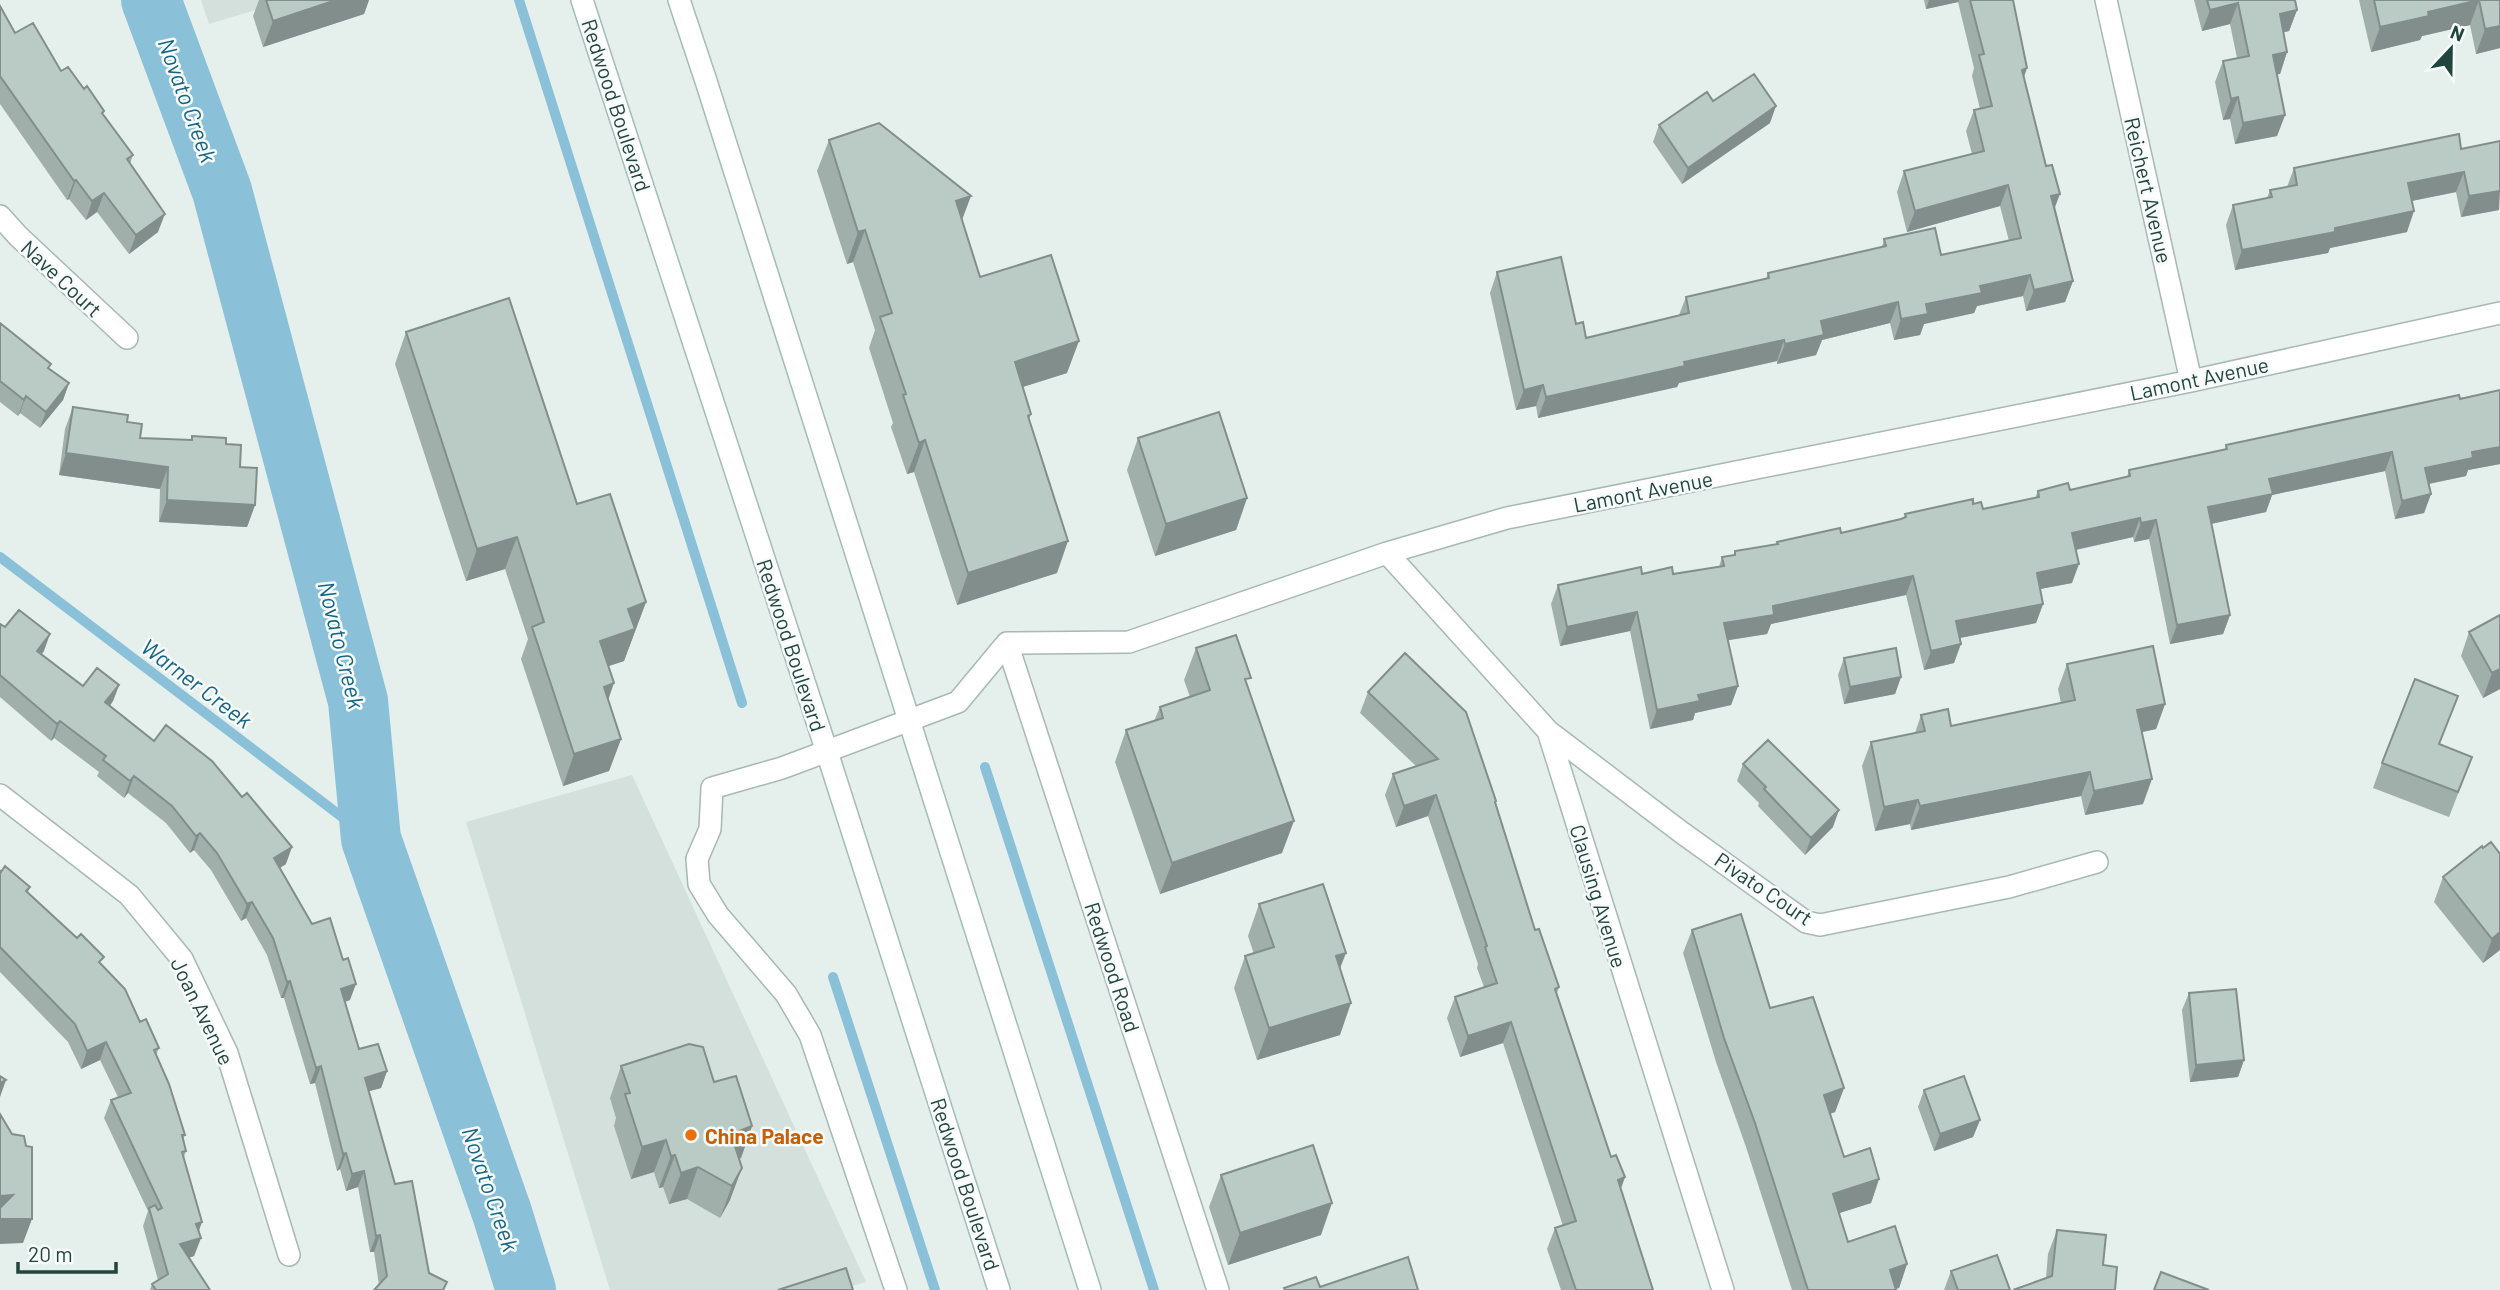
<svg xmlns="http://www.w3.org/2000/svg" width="2500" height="1290" viewBox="0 0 2500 1290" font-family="Barlow,sans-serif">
	<rect width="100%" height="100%" fill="#e5efec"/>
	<path fill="#d3e0dc" d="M201,0H288L209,24Z
		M632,775L866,1282L839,1290H610L466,822Z"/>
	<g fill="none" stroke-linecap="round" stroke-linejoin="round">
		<path stroke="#8ac1d8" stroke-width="10" d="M519,0L742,703
			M0,557L371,839
			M985,767L1154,1290
			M833,977L935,1290"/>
		<path stroke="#8ac1d8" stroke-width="60" d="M151,0L222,191L358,701L371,839L502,1213L526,1290"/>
		<defs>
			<path id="street" d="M2106,0L2191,381
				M0,216L18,236L127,338
				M1387,553L1548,731L1723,1290
				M1007,643L1218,1290
				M1548,731L1681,832L1806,922L1820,925L2009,887L2097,862
				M0,795L129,895L182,959L227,1053L289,1255
				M896,1290L810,1035L786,994L718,915L699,884L697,859L710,829L712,788L782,768L958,702L1007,643L1129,642L1387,553L1507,518L2191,381L2500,313"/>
			<path id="secondary" d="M582,0L827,752L999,1290
				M679,0L706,81L1090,1290"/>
		</defs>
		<use href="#street" stroke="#a7b8b5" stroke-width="24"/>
		<use href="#secondary" stroke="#a3bcb7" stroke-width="24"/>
		<use href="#street" stroke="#fff" stroke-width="21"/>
		<use href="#secondary" stroke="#fff" stroke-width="21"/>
	</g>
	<path fill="#a0afaa" d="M259,0H369L364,14L263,47L253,16Z
		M1924,0H2013L2024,77L2073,281L2065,302L2026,311L2023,296L1977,306L1974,313L1924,324L1920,335L1894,340L1890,323L1822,340L1816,355L1777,364V361L1679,383L1677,387L1538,418L1536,406L1516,410L1490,293L1497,272L1576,324L1586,338L1679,315L1686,297L1766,279L1768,273L1882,247L1884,239L1941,255L2009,241L2000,206L1907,232L1897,192L1904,171L1972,154L1966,131L1974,110L1980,109L1972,76L1974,68L1958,2L1926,9Z
		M2194,0H2295L2297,10L2289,31L2283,32L2287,52L2280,74H2277L2285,115L2277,136L2235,144L2230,119L2223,120L2215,82L2223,61L2237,58L2230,24L2202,31Z
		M2359,0H2500V48L2476,54L2470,25L2422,36L2420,40L2371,52Z
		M0,6L15,33L61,71L84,89L104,111L103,114L133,155L130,164L158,232L129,254L97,212L86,220L69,199L67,200L0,104Z
		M1713,101L1770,123L1682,184L1653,142L1659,125Z
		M829,140L962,220L980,277L1067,373L1023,387L1031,414L1029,420L1057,573L957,605L914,472L907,474L891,427L893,423L869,348L875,330L853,262L847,264L817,171Z
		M2461,149L2499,210L2461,217L2456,192L2412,201L2407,232L2330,248L2328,253L2235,270L2226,225L2233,205L2267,198L2270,190L2287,187L2294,168Z
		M0,323L50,369L69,383L63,400L40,428L20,413L18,416L0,402Z
		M406,332L577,504L646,602L624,661L608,666V700L621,739L609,771L563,786L521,659L528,639L505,569L466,581L395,364Z
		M2500,390V464L2468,470L2466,476L2429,484L2431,494L2424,513L2395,519L2385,471L2272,495L2266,512L2211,524L2230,615L2223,634L2170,644L2149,539L2134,542L2133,537L2076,550L2072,583L2040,589L2043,604L2036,623L1960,638L1954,663L1924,670L1906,595L1771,624L1767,634L1728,640L1738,686L1731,705L1695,713L1693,720L1650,729L1630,631L1560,646L1551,604L1558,585L1642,574H1673L1719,567L1722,557L1734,555L1735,551L1777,544V542L1841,533L1904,518L1905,514L1973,504L1983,509L2035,498L2038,491L2070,490L2127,477L2129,470L2225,449L2226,445Z
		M73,407L127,422L140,438L191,440L192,436L226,444L240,467L255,505L247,527L159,522L160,489L59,475L65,429Z
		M1138,438L1247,498L1236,530L1155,556L1127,470Z
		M0,624L44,651L42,654L83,686L119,685L113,701L110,706L286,864L280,868L350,1000L345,1002L359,1049L387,1071L381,1088L369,1091L395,1184L429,1273L447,1282L444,1290H374L379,1285L374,1252H370L358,1187L346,1191L340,1169L337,1171L315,1083L310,1084L284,998H281L267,955L246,918L241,921L211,870L194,850L190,853L166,823L128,793L124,798L97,776L99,772L54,738L51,741L0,697Z
		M2469,632L2500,689L2483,698L2461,656Z
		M1196,648L1248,686L1282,853L1160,894L1115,762L1126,730L1154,721L1160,707L1190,697L1184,680Z
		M1844,658L1901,677L1895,694L1844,704L1838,675Z
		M2067,664L2165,704L2156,729L2142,732L2143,804L2085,815L2081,796L1911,830L1910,824L1875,831L1862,766L1871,742L1915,733L1921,715L1951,726L2061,703L2058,689Z
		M1368,692L1495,804L1535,930L1559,987L1557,993L1611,1157L1625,1177L1621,1189L1653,1290H1561L1547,1249L1555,1228L1563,1226L1503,1043L1460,1057L1447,1018L1455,997L1484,987L1477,968L1478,964L1428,816L1396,827L1385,795L1393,774L1416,766L1360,713Z
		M2440,744L2463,781L2449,817L2373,788L2382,763Z
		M1743,764L1833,827L1805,855L1758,806L1759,803L1737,781Z
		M2483,848L2500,854V950L2483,963L2434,902L2443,877Z
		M0,871L30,887L28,892L101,964L140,1022L159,1048L156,1055L185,1135L183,1140L186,1151L184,1157L201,1238L194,1256L189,1258L210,1290H150L152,1284L158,1280L143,1226L148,1211L104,1118L111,1100L118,1097L100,1060L81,1069L68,1042L0,972Z
		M1259,904L1340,1035L1257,1060L1234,988L1245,956L1254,954L1248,936Z
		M1692,930L1770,1008L1844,1088L1835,1112L1830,1114L1844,1157L1879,1179L1871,1203L1839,1213L1848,1242L1907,1264L1899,1288L1896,1289V1290H1792L1746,1147L1716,1062L1683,953Z
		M2189,993L2244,1060L2238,1077L2190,1082L2182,1010Z
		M621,1066L714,1082L752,1126L741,1158L739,1159L730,1200L720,1218L687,1199L669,1204L663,1187L659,1188L654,1172L631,1179L614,1126L616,1118L610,1098Z
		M1924,1090L1980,1120L1973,1137L1934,1151L1918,1107Z
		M1221,1175L1321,1235L1228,1265L1209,1207Z
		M2057,1230L2103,1265L2046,1278L2048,1254Z
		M1951,1271L2010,1290H1944Z"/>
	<path fill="#828e8b" d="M336,0H369L364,14L263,47L273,21Z
		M1929,0H1959L1958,2L1926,9Z
		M2479,0L2470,25L2422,36L2420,40L2371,52L2380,27L2428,12Z
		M2238,3L2230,24L2202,31L2210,10Z
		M2297,10L2289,31L2272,35L2280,14Z
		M2500,26V48L2476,54L2485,29Z
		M2287,52L2280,74L2265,76L2273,55Z
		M2027,68L2020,89L2022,70Z
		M2238,97L2230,119L2223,120L2231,99Z
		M1776,106L1770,123L1682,184L1688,168Z
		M2285,115L2277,136L2235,144L2243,123Z
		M2464,172L2456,192L2401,203L2408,183Z
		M76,180L69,199L67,200L74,181Z
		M2008,185L2000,206L1907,232L1915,211Z
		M2500,191L2499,210L2461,217L2469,196Z
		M104,193L97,212L86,220L92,201Z
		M2060,194L2052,215L2051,196Z
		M971,196L959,228L956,201Z
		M2414,211L2407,232L2330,248L2328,253L2235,270L2242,250L2335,228Z
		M165,214L158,232L129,254L136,235Z
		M865,230L853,262L847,264L858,232Z
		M2030,275L2023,296L1977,306L1974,313L1924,324L1920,335L1894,340L1901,319L1926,304L1980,286Z
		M2073,281L2065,302L2026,311L2034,290Z
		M1898,302L1890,323L1822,340L1816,355L1777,364L1785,344L1821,321Z
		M1784,340L1777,361L1679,383L1677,387L1538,418L1546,397L1684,362Z
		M1079,341L1067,373L1003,393L1015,362Z
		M69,383L63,400L40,428L46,412Z
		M1543,385L1536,406L1516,410L1524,390Z
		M26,396L20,413L18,416L24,400Z
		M925,440L914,472L907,474L919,443Z
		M2500,447V464L2468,470L2466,476L2418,486L2425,468L2472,452Z
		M2392,452L2385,471L2272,495L2266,512L2201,526L2208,507L2269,479Z
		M66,453L168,467L160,489L59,475Z
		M2431,494L2424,513L2395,519L2402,501Z
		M1247,498L1236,530L1155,556L1166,524Z
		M167,500L255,505L247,527L159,522Z
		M2140,518L2133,537L2065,552L2072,533Z
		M2156,520L2149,539L2134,542L2141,523Z
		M517,537L505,569L466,581L477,549Z
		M1068,541L1057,573L957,605L968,573Z
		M2079,564L2072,583L2030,591L2037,573Z
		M1913,576L1906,595L1771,624L1767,634L1717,642L1724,623L1773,606Z
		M646,602L624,661L588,673L600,641L628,609Z
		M2043,604L2036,623L1949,640L1956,621Z
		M1637,612L1630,631L1560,646L1567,627Z
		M2230,615L2223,634L2170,644L2177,625Z
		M50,634L44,651L31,667L37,651Z
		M1961,644L1954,663L1924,670L1931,651Z
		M2500,669V689L2483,698L2492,673Z
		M1901,677L1895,694L1844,704L1850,687Z
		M614,683L603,715L604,687Z
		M119,685L113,701L99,719L105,702Z
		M1738,686L1731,705L1695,713L1693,720L1650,729L1657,710L1698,695Z
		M2165,704L2156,729L2129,735L2137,710Z
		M60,721L54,738L51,741L57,724Z
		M621,739L609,771L563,786L574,754Z
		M2090,772L2081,796L1911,830L1920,806Z
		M134,776L128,793L124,798L130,781Z
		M2152,779L2143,804L2085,815L2094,791Z
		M1436,795L1428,816L1396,827L1404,806Z
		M1918,800L1910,824L1875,831L1884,807Z
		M1839,810L1833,827L1805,855L1811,838Z
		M1294,821L1282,853L1160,894L1172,863Z
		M200,833L194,850L190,853L196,836Z
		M292,847L286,864L268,875L274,858Z
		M252,902L246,918L241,921L247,904Z
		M2500,932V950L2483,963L2492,939Z
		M1346,953L1334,984L1336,956Z
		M290,981L284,998H281L287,982Z
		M356,984L350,1000L335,1005L341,989Z
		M1351,1003L1340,1035L1257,1060L1269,1028Z
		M1511,1022L1503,1043L1460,1057L1468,1036Z
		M106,1042L100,1060L81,1069L87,1051Z
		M2244,1060L2238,1077L2190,1082L2196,1065Z
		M321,1066L315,1083L310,1084L316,1068Z
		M387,1071L381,1088L359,1094L365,1078Z
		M6,1080L0,1097V1083Z
		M1844,1088L1835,1112L1815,1119L1824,1095Z
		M1980,1120L1973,1137L1934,1151L1940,1134Z
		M752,1126L741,1158L719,1165L731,1134Z
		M666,1140L654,1172L631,1179L642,1147Z
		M346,1153L340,1169L337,1171L343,1154Z
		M675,1155L663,1187L659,1188L671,1156Z
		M698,1167L687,1199L669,1204L681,1173Z
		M742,1168L730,1200L720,1218L732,1186Z
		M364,1171L358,1187L346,1191L352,1174Z
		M1625,1177L1617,1198L1618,1180Z
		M1879,1179L1871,1203L1824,1218L1833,1194Z
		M13,1195L32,1219L23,1243L0,1244V1196Z
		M1332,1203L1321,1235L1228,1265L1240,1233Z
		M202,1222L196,1239L201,1238L194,1256L173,1262L180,1244L196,1224Z
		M380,1235L374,1252H370L376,1236Z
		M1907,1264L1899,1288L1892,1290L1890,1270Z"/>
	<path fill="#bacbc6" stroke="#828e8b" stroke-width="2" d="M266,0H336L273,21Z
		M1970,0H2013L2027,68L2022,70L2046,166L2052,165L2060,194L2051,196L2073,281L2034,290L2030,275L1980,286L1982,293L1926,304L1928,314L1901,319L1898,302L1821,321L1824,335L1785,344L1784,340L1684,362L1685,366L1546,397L1543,385L1524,390L1497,272L1561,257L1576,324L1583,322L1586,338L1689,313L1686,297L1769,278L1768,273L1886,246L1884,239L1935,228L1941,255L2021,238L2008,185L1915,211L1904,171L1984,151L1974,110L1992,106L1979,55L1984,54Z
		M2207,0H2295L2297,10L2280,14L2287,52L2273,55L2285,115L2243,123L2238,97L2231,99L2223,61L2249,56L2238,3L2210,10Z
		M2374,0H2500V26L2485,29L2479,0L2428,12L2429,16L2380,27Z
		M0,6L15,33L33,23L61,71L68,67L84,89L87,86L104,111L102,113L133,155L127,159L165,214L136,235L104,193L92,201L76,180L74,181L0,76Z
		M1754,74L1776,106L1688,168L1659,125L1707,92L1713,101Z
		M879,123L971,196L956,201L980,277L1051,255L1079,341L1015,362L1031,414L1028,416L1068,541L968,573L925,440L919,443L903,395L906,394L880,317L892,313L865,230L858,232L829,140Z
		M2459,134L2461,149L2500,141V191L2469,196L2464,172L2408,183L2414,211L2335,228V232L2242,250L2233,205L2272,197L2270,190L2297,185L2294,168Z
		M509,298L577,504L610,494L646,602L628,609L635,629L600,641L614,683L604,687L621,739L574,754L532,627L544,622L517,537L477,549L406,332Z
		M0,323L51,364L48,368L69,383L46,412L26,396L24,400L0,381Z
		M2500,390V447L2472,452L2473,458L2425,468L2431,494L2402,501L2392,452L2269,479L2273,494L2208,507L2230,615L2177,625L2156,520L2141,523L2140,518L2072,533L2079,564L2037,573L2043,604L1956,621L1961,644L1931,651L1913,576L1773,606L1774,615L1724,623L1738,686L1698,695L1700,701L1657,710L1637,612L1567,627L1558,585L1641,567L1642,574L1672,567L1673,574L1724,566L1722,557L1735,555V551L1778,544L1777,542L1840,528L1841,533L1901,519L1906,517L1905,514L1973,499V504L1981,502L1983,509L2039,497L2038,491L2068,483L2070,490L2130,476L2129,470L2227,449L2226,445L2459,395L2460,399Z
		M73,407L128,415L127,422L142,424L140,438L192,440V436L226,438V444L241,445L240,467L257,468L255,505L167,500L168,467L66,453Z
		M1219,412L1247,498L1166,524L1138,438Z
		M19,610L50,634L37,651L83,686L97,668L119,685L105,702L154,741L166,725L212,761L242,797L247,793L292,847L274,858L312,924L330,918L343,960L348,958L356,984L341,989L359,1049L378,1044L387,1071L365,1078L395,1184L412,1181L429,1273L447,1282L443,1290H374L387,1276L380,1235L376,1236L364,1171L352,1174L346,1153L343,1154L321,1066L316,1068L290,981L287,982L273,938L252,902L247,904L217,853L200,833L196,836L172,806L134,776L130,781L103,760L106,756L60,721L57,724L0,675V624L5,627Z
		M2500,615V669L2492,673L2469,632Z
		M1236,635L1251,678L1245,679L1294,821L1172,863L1126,730L1163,718L1160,707L1210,690L1196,648Z
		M2153,646L2165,704L2137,710L2152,779L2094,791L2090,772L1920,806L1918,800L1884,807L1871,742L1925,731L1921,715L1948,709L1951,726L2075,700L2067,664Z
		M1896,648L1901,677L1850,687L1844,658Z
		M1405,653L1466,712L1496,801L1495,802L1535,930L1539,929L1559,987L1555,989L1611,1157L1616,1155L1625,1177L1618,1180L1653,1290H1576L1555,1228L1576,1221L1511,1022L1468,1036L1455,997L1497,983L1485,947L1487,946L1436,795L1404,806L1393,774L1438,759L1368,692Z
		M2415,679L2458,696L2439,744L2472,757L2458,792L2382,763Z
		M1768,740L1839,810L1811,838L1764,789L1766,787L1743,764Z
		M2491,842L2500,854V932L2492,939L2443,877L2482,846L2483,848Z
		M5,866L30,887L26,891L77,938L81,934L104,957L99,962L125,989L140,1022L146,1019L159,1048L154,1050L169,1084L185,1135H182L186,1151L182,1152L202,1222L196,1224L201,1238L180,1244L210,1290H156L152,1284L168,1274L149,1208L155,1205L158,1210L162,1208L111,1100L131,1093L106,1042L87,1051L75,1024L0,947V871L1,872Z
		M1323,884L1346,953L1336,956L1351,1003L1269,1028L1245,956L1274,947L1259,904Z
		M1741,914L1770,1008L1813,997L1844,1088L1824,1095L1844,1157L1870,1148L1879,1179L1833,1194L1848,1242L1895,1226L1907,1264L1890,1270L1896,1290H1808L1755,1123L1724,1038L1692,930Z
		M2236,989L2244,1060L2196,1065L2189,993Z
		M689,1044L703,1047L714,1082L736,1076L752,1126L731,1134L742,1168L732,1186L698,1167L681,1173L675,1155L671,1156L666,1140L642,1147L625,1094L630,1093L621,1066Z
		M0,1076L6,1080L0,1083Z
		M1964,1076L1980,1120L1940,1134L1924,1090Z
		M0,1114L12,1134L24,1136L26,1146L32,1147V1219H0V1208L13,1195L0,1196Z
		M1313,1145L1332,1203L1240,1233L1221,1175Z
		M2057,1230L2106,1235L2103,1265L2117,1267L2115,1290H2013L2052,1276Z
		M1997,1255L2010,1290H1958L1951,1271Z
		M1408,1257L1418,1290H1285L1284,1288L1316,1277L1320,1287Z
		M846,1268L853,1290H778Z
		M2161,1272L2209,1290H2154Z"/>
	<circle fill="#e8710a" stroke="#f7fbfa" stroke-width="2.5" cx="691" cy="1135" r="7"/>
	<g text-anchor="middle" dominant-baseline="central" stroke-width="5" stroke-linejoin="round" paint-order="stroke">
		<g font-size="21" fill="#22443f" stroke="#f7fbfa">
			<text transform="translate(617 105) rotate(72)">Redwood Boulevard</text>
			<text transform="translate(2149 190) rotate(77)">Reichert Avenue</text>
			<text transform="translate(62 278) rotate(43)">Nave Court</text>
			<text transform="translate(2199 378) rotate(-12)">Lamont Avenue</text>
			<text transform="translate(1643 491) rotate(-11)">Lamont Avenue</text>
			<text transform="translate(792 645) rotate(72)">Redwood Boulevard</text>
			<text transform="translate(1764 888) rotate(34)">Pivato Court</text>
			<text transform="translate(1599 896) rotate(73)">Clausing Avenue</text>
			<text transform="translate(1113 967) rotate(72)">Redwood Road</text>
			<text transform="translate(203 1011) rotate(64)">Joan Avenue</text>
			<text transform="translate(966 1184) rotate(72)">Redwood Boulevard</text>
		</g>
		<g font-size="21" font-weight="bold" fill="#c56008" stroke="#f7fbfa" text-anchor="start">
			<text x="705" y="1135">China Palace</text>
		</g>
		<g font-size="23" font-style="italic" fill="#166485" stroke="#f7fbfa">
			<text transform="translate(188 100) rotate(70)">Novato Creek</text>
			<text transform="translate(342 645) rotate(76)">Novato Creek</text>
			<text transform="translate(197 683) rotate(37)">Warner Creek</text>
			<text transform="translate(491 1189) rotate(71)">Novato Creek</text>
		</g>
	</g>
	<g transform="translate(2451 49) rotate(22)" stroke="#f7fbfa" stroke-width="5" paint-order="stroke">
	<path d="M0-5L12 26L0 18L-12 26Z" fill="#22443f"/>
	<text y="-10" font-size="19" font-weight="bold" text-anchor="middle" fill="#22443f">N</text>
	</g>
	<path d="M18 1262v10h98v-10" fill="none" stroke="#22443f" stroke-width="3.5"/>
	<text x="28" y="1262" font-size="21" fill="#22443f" stroke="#f7fbfa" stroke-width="5" paint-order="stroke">20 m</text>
</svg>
